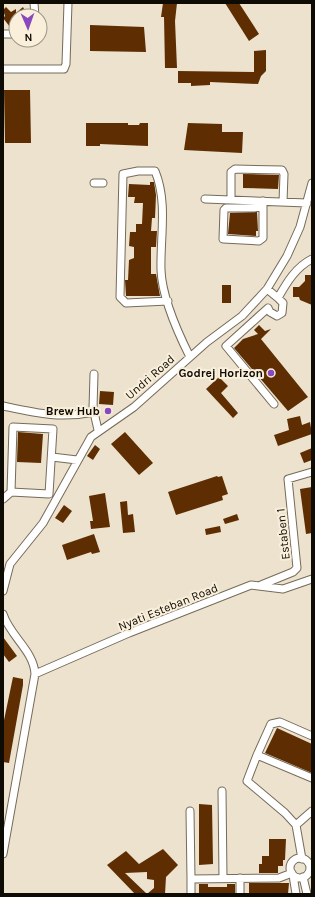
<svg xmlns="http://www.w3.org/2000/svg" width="315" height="897" viewBox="0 0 315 897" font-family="Karla,sans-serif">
	<rect width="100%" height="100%" fill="#ece2ce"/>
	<path fill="#5e2e02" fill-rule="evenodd" d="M163,3H177L175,21L177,68H165L164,17H161Z
		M225,3H239L259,34L249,41Z
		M6,7L11,12L16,9V13L23,7L26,13L21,16H16V28L12,25L10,27L3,18L5,16L3,10Z
		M90,25L144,27L146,52L90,51Z
		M266,50V71L261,76L258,84L210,82V85L191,86V83H178V71L254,72V51Z
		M4,90H30L31,143H5Z
		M86,123H128V125H139L140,123H148V146L100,144V146H86Z
		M188,123L222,124V132H243L242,153L184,150Z
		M243,174L279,175L278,189L243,188Z
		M150,182H154L156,195L155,218H152L151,231H157L156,247H151V274H156L160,296H126L125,280H128L129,260L134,258V247L129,246L130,232H136V224H142L143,203H134L135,197H128L129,184L150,185Z
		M257,212L258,231H256V236L228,234L230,213Z
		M305,275H312V305L300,300L299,297H293V287H299L305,281Z
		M222,285H231V303H222Z
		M259,325L265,331L271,329L261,339L308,397L288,411L234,348L243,339L258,334L254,330Z
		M219,377L228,386L221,393L238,413L233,418L206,389Z
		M100,391L114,392L113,405L99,404Z
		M300,416L302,425L310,422L312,434L278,446L274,435L289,430L287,419Z
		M18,432L43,434L41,463L17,462Z
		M125,432L153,463L139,475L111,444Z
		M95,445L100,449L93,460L87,456Z
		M312,448V460L304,463L300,453Z
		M217,476L218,477L222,476L228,494L222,496L223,500L176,515L168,492Z
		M312,487V533L306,534L300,489Z
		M105,493L110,527L91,529L90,521H93L89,496Z
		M127,501L128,515L133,514L135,532L123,533L120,502Z
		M64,505L72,511L63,523L55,518Z
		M237,514L239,520L225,524L223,519Z
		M220,526L221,532L206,535L205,529Z
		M94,534L100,552L92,554L91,552L67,560L62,545Z
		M3,637L17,656L9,662L3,654Z
		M13,677L23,679V685L9,763L3,762V725Z
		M277,728L312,744V773L265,753Z
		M199,804L212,805L213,864L199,865Z
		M269,839H286L285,860H283V866H278V873H259V864H262V856H269Z
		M163,849L178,865L166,877L165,894H135L107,865L126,851L139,864ZM147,872V879L154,880V888L147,894L125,873Z
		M249,883H289L288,894H249Z
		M199,884H208V887H227V884H235V894H199Z"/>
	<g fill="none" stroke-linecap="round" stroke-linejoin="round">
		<defs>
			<path id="minor" d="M34,3L35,16
				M3,34H16
				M3,69H64L66,64L68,3
				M94,183H103
				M205,199L307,203
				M231,200V172L235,169L282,170L284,174L283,202
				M263,201V206L254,208H226L224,210L223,239L259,241L263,238V206
				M267,289L278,298C287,282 296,267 312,259
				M168,301L126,303L120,297L123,174L138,171H155C168,202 160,238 161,270C162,298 178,333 190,357
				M94,374L93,408L98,430
				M274,404L226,346L268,308L270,312L277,316L282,313L283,303L278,298
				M3,406C36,413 60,419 94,412
				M52,457L77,460
				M3,499L11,492L49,494L53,429L13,427L11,492
				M261,585L293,572L297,568L288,479L312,472
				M3,591L10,564L43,523L91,437L134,407L207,342L242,316L267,289L287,256L300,227L312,183
				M3,614C10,636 34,651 35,674L3,854
				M35,674L129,633L251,585L283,589L312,579
				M257,755L271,724L280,722L312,736
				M222,791L223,878
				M190,811L191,879L279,878L292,873
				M296,825L312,811
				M290 868a10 10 0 1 1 20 0a10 10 0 1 1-20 0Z
				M302,859L296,825L285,813L247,781L257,755L312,778
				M293,875L296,894
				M303,877L307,894
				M191,894V879
				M240,894V878"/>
		</defs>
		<use href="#minor" stroke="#756b5a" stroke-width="9"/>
		<use href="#minor" stroke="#fff" stroke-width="7"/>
	</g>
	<g fill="#8948bd" stroke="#faefdb" stroke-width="1.5">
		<circle cx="271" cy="373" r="4"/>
		<circle cx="108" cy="411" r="4"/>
	</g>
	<g text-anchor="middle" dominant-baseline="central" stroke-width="4" stroke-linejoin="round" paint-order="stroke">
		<g font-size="12" font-weight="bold" fill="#0e0b05" stroke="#faefdb" text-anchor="end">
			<text x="263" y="373">Godrej Horizon</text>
			<text x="100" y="411">Brew Hub</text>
		</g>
		<g font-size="12" fill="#0e0b05" stroke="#faefdb">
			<text transform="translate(150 377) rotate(-41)">Undri Road</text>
			<text transform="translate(283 534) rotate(-96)">Estaben 1</text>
			<text transform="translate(168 607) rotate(-22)">Nyati Esteban Road</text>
		</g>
	</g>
	<rect width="315" height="897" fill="none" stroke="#0e0b05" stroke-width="8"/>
	<g transform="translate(28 28) rotate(178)"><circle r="19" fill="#faefdb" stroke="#9c9485"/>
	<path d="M0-3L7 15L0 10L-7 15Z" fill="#8948bd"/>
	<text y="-6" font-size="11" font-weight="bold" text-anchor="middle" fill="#0e0b05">N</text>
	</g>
</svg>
